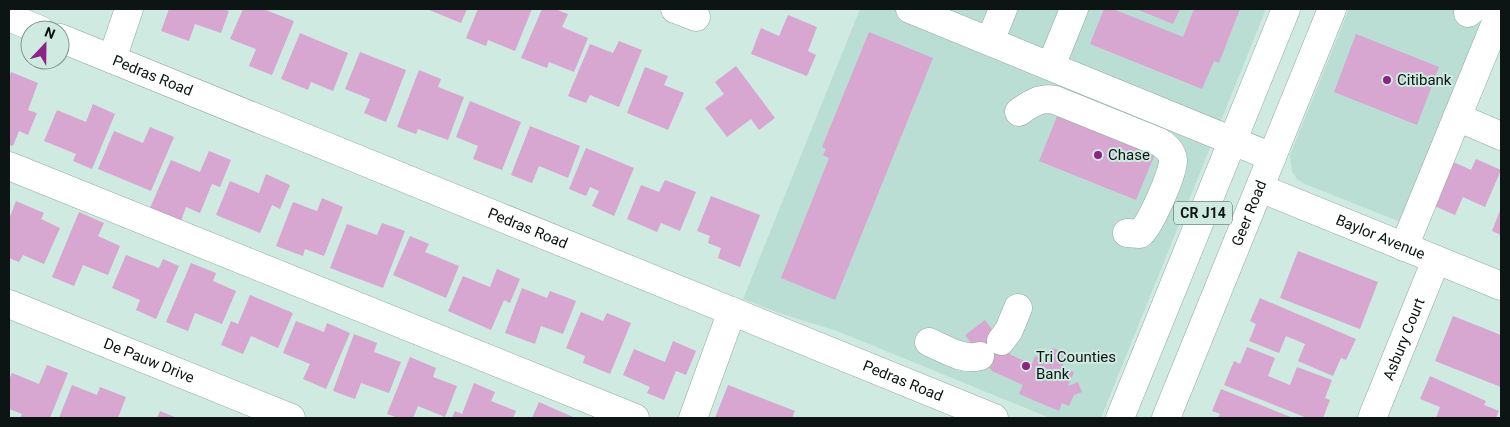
<svg xmlns="http://www.w3.org/2000/svg" width="1510" height="427" viewBox="0 0 1510 427" font-family="Roboto,sans-serif">
	<rect width="100%" height="100%" fill="#cfeae1"/>
	<path fill="#bbded4" d="M860,9H1266L1101,418H1050L837,331L782,314L743,299Z
		M1349,9H1490L1403,223L1305,184L1297,179L1292,172L1290,155Z"/>
	<path fill="#d7a6d1" d="M169,9H223L229,11L221,33L195,24L189,41L161,31Z
		M243,9H263L294,21L272,75L249,66L256,49L230,39Z
		M427,9H467L461,23Z
		M478,9H532L515,51L488,40L486,46L466,38Z
		M542,9H555L568,14L562,27L588,38L574,72L549,62L547,68L521,58Z
		M1104,9H1113L1183,37L1194,9H1240L1219,63L1214,61L1202,89L1090,44Z
		M1136,9H1180L1173,24Z
		M788,15L817,27L808,51L816,55L807,76L751,54L761,28L779,36Z
		M869,32L933,58L835,300L781,278L829,158L823,155L826,149L822,147Z
		M300,33L348,53L333,91L311,82L308,90L281,79Z
		M1356,34L1439,67L1417,125L1334,92Z
		M619,41L642,50L619,107L590,95L586,103L568,96L590,44L613,53Z
		M360,52L406,70L386,122L364,113L370,99L345,89Z
		M736,66L775,118L759,130L751,119L727,137L705,108L724,94L715,82Z
		M645,67L668,76L664,85L684,93L668,130L627,113Z
		M419,70L441,79L438,87L464,97L448,140L418,129L416,134L397,127Z
		M11,72L38,83L28,110L37,113L28,135L19,131L13,146L9,145V78Z
		M470,101L521,122L502,170L473,159L478,146L456,137Z
		M93,104L115,114L92,169L73,161L76,154L44,141L57,110L86,122Z
		M1060,109L1157,149L1136,200L1039,161Z
		M530,126L580,146L568,178L539,166L532,183L511,175Z
		M150,127L174,137L151,191L98,169L114,131L143,143Z
		M586,148L634,168L614,216L592,206L599,191L590,187L586,196L569,189Z
		M209,151L231,160L220,187L212,184L200,213L186,207L181,221L150,208L171,160L200,172Z
		M1476,159L1501,170L1485,207L1463,197L1455,215L1432,205L1451,161L1471,170Z
		M266,174L290,185L280,209L272,205L260,233L216,215L230,181L259,193Z
		M665,180L696,192L680,231L661,223L657,232L627,219L641,185L659,192Z
		M711,196L760,215L740,267L718,258L721,248L708,243L710,236L697,231Z
		M322,198L343,207L324,256L305,249L303,256L276,246L293,202L317,211Z
		M16,201L44,213L41,219L60,228L44,264L23,255L19,262L9,258V219Z
		M1501,208V235L1492,231Z
		M79,212L104,223L98,236L120,246L108,275L83,265L74,286L52,277Z
		M382,223L405,231L383,288L330,268L347,224L377,235Z
		M410,236L429,244L425,252L459,266L446,298L393,275Z
		M1298,251L1378,282L1360,329L1280,298Z
		M126,255L159,268L163,259L179,266L156,319L136,310L140,300L112,288Z
		M191,263L216,273L213,281L236,291L222,324L195,313L188,331L166,322Z
		M497,269L520,279L510,303L504,300L491,330L448,311L463,276L490,287Z
		M522,288L547,298L550,291L576,301L563,334L541,326L535,344L505,333Z
		M250,295L293,313L278,348L251,336L243,354L221,345L231,321L238,324Z
		M1260,298L1356,339L1346,360L1341,358L1333,376L1298,361L1305,344L1286,336L1279,353L1249,341L1256,324L1250,321Z
		M581,312L603,321L607,313L631,323L610,374L583,363L585,356L566,348Z
		M1453,316L1501,335V387L1435,361Z
		M985,320L1011,355L1032,364L1035,356L1047,361L1053,348L1068,354L1062,367L1074,372L1068,386L1078,382L1082,392L1074,395L1069,406L1062,403L1059,411L1019,394L1023,385L992,371L965,335Z
		M296,321L324,332L327,323L350,333L326,389L303,379L310,364L283,353Z
		M354,334L377,343L374,352L401,362L389,393L361,383L355,399L333,391Z
		M673,341L696,351L686,375L676,371L664,400L647,393L650,387L623,375L634,349L665,362Z
		M1247,347L1275,358L1268,376L1290,385L1297,367L1332,380L1325,398L1330,400L1323,418H1307L1224,385L1234,361L1240,364Z
		M410,357L436,368L433,377L457,386L445,417L418,406L413,418H398L387,414Z
		M47,365L68,373L50,418H20L22,414L9,409V380L12,373L39,384Z
		M1430,376L1486,401L1484,405L1499,411L1496,418H1436L1440,407L1420,399Z
		M474,383L495,392L491,401L516,411L513,418H452L455,411L462,414Z
		M72,385L97,395L100,387L126,397L118,418H59Z
		M728,385L795,411L792,418H715Z
		M1221,389L1293,418H1218L1220,414L1212,411Z
		M539,402L575,418H532Z
		M160,411L177,418H157Z"/>
	<g fill="none" stroke-linecap="round" stroke-linejoin="round">
		<defs>
			<g id="minor">
				<path d="M675,9L696,17"/>
				<path d="M910,9L1272,157"/>
				<path d="M1468,13L1473,9"/>
				<path d="M9,17L40,30"/>
				<path id="s1" d="M60,38L994,418"/>
				<path d="M990,41L1003,9"/>
				<path d="M112,59L129,9"/>
				<path d="M1051,66L1074,9"/>
				<path d="M1019,112C1030,104 1040,97 1055,100L1159,142C1166,146 1172,151 1173,160C1174,172 1150,226 1140,234L1127,233"/>
				<path d="M1457,117L1501,136"/>
				<path d="M9,166L635,418"/>
				<path id="s2" d="M1260,188L1501,286"/>
				<path d="M1404,247L1501,10"/>
				<path id="s3" d="M9,304L291,418"/>
				<path d="M1001,341L1009,330L1018,308"/>
				<path d="M929,342C945,349 963,361 980,356"/>
				<path d="M693,418L732,311"/>
				<path id="s4" d="M1372,418L1436,260"/>
			</g>
			<g id="major">
				<path d="M1120,418L1286,9"/>
				<path id="s5" d="M1166,418L1332,9"/>
			</g>
		</defs>
		<use href="#minor" stroke="#90a9a1" stroke-width="29"/>
		<use href="#major" stroke="#90a9a1" stroke-width="29"/>
		<use href="#minor" stroke="#fff" stroke-width="28"/>
		<use href="#major" stroke="#fff" stroke-width="28"/>
	</g>
	<g fill="#8e2387" stroke="#cfeae1" stroke-width="2">
		<circle cx="1387" cy="80" r="5"/>
		<circle cx="1098" cy="155" r="5"/>
		<circle cx="1026" cy="366" r="5"/>
	</g>
	<g text-anchor="middle" dominant-baseline="central" stroke-width="4" stroke-linejoin="round" paint-order="stroke">
		<rect fill="#cfeae1" stroke="#465551" stroke-width="1" x="1174" y="201.5" width="58" height="23" rx="4"/>
		<g font-size="14" font-weight="bold" fill="#0c1513">
			<text x="1203" y="213">CR J14</text>
		</g>
		<g font-size="15" fill="#0c1513" stroke="#cfeae1">
			<text stroke="none"><textPath href="#s1" startOffset="100">Pedras Road</textPath></text>
			<text stroke="none"><textPath href="#s5" startOffset="221">Geer Road</textPath></text>
			<text stroke="none"><textPath href="#s1" startOffset="505">Pedras Road</textPath></text>
			<text stroke="none"><textPath href="#s2" startOffset="130">Baylor Avenue</textPath></text>
			<text stroke="none"><textPath href="#s4" startOffset="85">Asbury Court</textPath></text>
			<text stroke="none"><textPath href="#s3" startOffset="151">De Pauw Drive</textPath></text>
			<text stroke="none"><textPath href="#s1" startOffset="910">Pedras Road</textPath></text>
		</g>
		<g font-size="15" fill="#0c1513" stroke="#cfeae1" text-anchor="start">
			<text x="1397" y="80">Citibank</text>
			<text x="1108" y="155">Chase</text>
			<text x="1036" y="357">Tri Counties<tspan x="1036" dy="17">Bank</tspan></text>
		</g>
	</g>
	<rect width="1510" height="427" fill="none" stroke="#0c1513" stroke-width="20"/>
	<g transform="translate(45 45) rotate(22)"><circle r="24" fill="#cfeae1" stroke="#81958f"/>
	<path d="M0-4L9 19L0 12L-9 19Z" fill="#8e2387"/>
	<text y="-8" font-size="14" font-weight="bold" text-anchor="middle" fill="#0c1513">N</text>
	</g>
</svg>
